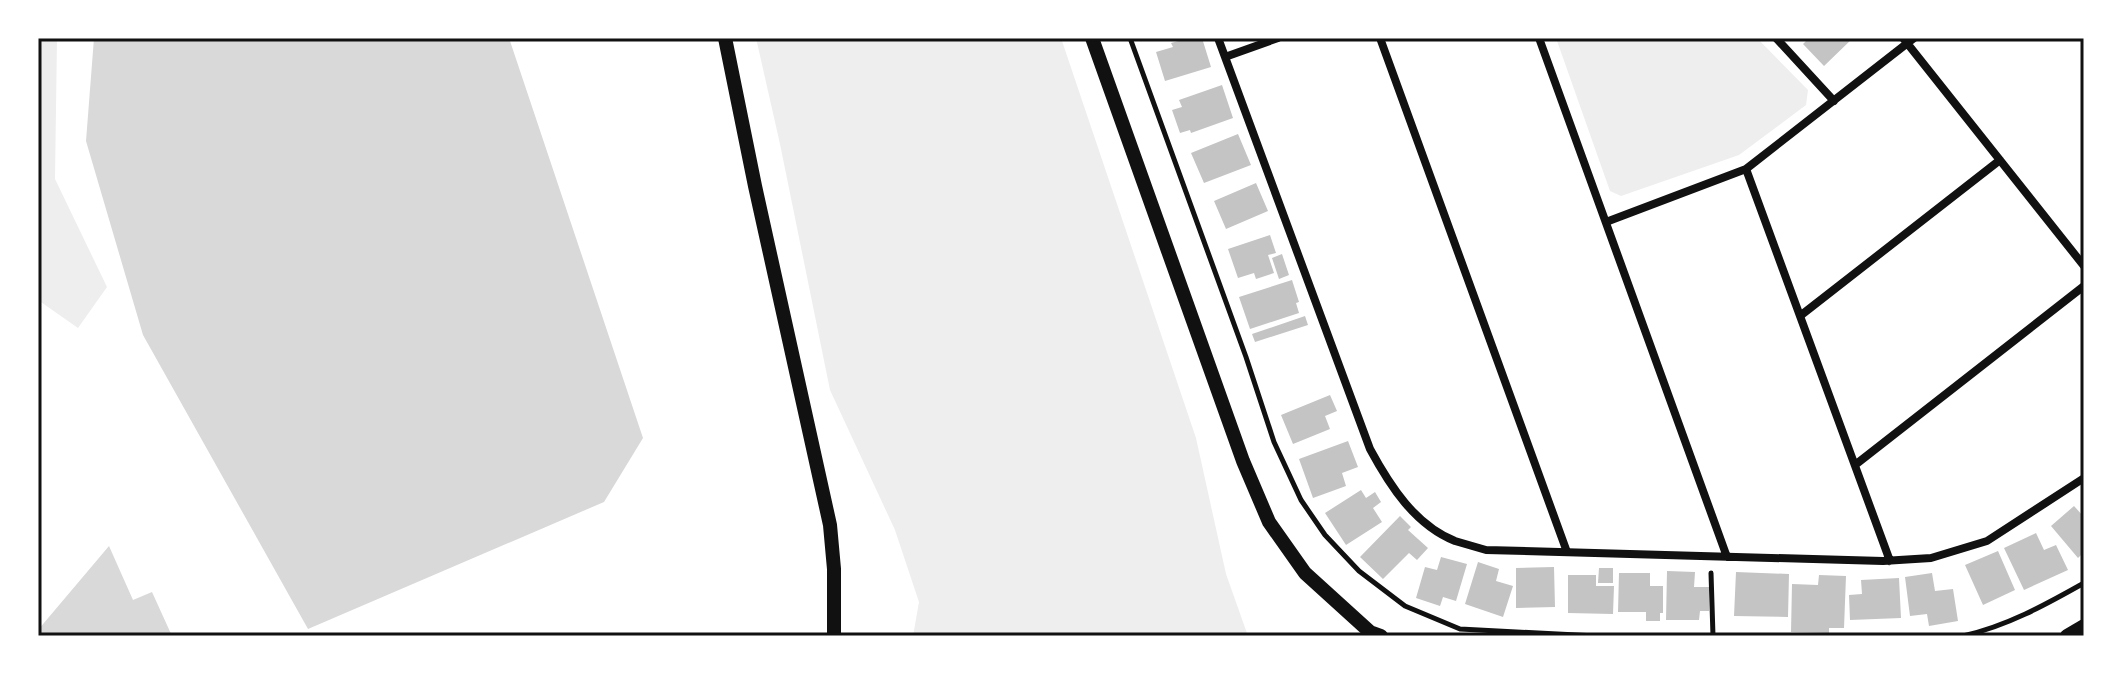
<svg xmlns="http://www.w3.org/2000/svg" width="2122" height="674" viewBox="0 0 2122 674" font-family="Arial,sans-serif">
	<rect width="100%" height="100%" fill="#fff"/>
	<path fill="#eee" d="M38,38H57L55,179L107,287L78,328L38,300Z
		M756,38H1061L1196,438L1226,574L1248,636H913L919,602L895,530L830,390L780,144Z
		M1556,38H1757L1808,90L1806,105L1739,155L1621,196L1610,191Z"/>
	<path fill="#d9d9d9" d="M94,38H509L643,438L604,502L308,629L143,335L86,141Z
		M109,546L133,600L152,592L172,636H38V630Z"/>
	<path fill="#c4c4c4" d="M1189,38H1202L1211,67L1165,81L1156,52L1173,47L1171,43Z
		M1809,38H1853L1824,66L1803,44Z
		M1222,85L1233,118L1191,133L1190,130L1180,133L1172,110L1182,107L1179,100Z
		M1238,134L1251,165L1204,183L1191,153Z
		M1256,183L1268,211L1226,229L1214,201Z
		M1270,235L1276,253L1268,255L1274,273L1256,279L1254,273L1238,278L1228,249Z
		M1282,254L1289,275L1279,279L1272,258Z
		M1292,280L1299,302L1296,303L1299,313L1250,329L1239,297Z
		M1305,316L1308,325L1255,342L1252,334Z
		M1330,395L1337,411L1325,416L1330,429L1293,444L1281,415Z
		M1348,441L1358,467L1342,473L1346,486L1313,498L1299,459Z
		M1361,490L1366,498L1375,492L1381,502L1373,508L1382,522L1346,545L1325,513Z
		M2074,506L2084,517V552L2078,558L2051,526Z
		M1400,516L1411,527L1408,530L1428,548L1417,560L1409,553L1383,579L1360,557Z
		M2036,533L2044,550L2056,545L2068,570L2024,590L2004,548Z
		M1998,551L2015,590L1983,605L1965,565Z
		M1441,557L1467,564L1456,601L1443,597L1440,606L1416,598L1425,567L1437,570Z
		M1478,562L1499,569L1496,581L1513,586L1503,617L1465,604Z
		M1554,567L1555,607L1516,608V568Z
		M1599,568H1613V583H1598Z
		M1667,571L1695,572L1694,587H1709V611H1700L1699,620H1666Z
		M1736,572L1789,574L1788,617L1734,616Z
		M1619,573H1650V586H1663V613H1660V621H1646V612H1618Z
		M1932,573L1935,591L1953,589L1958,621L1929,626L1927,614L1910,616L1905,577Z
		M1568,575H1596V586H1614L1613,614L1568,613Z
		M1819,575L1846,576L1844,628H1829V633L1791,632L1792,584L1818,585Z
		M1899,578L1901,618L1850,620L1849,595L1862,594L1861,580Z"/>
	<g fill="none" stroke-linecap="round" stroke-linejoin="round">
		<path stroke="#111" stroke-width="5" d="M1130,38L1246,357L1274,442L1301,500L1325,535L1359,571L1405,606L1460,629L1596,636
			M1711,573L1713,636
			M1963,636C2007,626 2045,605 2084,583"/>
		<path stroke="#111" stroke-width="8" d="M1218,38L1370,449C1390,486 1415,525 1455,541C1465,544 1476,547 1486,550L1883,561L1931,558L1987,541L2084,478
			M1380,38L1567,552
			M1539,38L1727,557
			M1776,38L1834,101
			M1903,38L2084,266
			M1225,57L1278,38
			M1746,169L1890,561
			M1606,222L1746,169L1914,38
			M1800,316L2000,160
			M1855,465L2084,286"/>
		<path stroke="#111" stroke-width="14" d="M725,38L755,186L830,525L834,569V636
			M1092,38L1243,461L1269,522L1305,573L1370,632L1381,636
			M2067,636L2084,626"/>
	</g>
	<rect width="2122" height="674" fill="none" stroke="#ffffff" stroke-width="80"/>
	<rect x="40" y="40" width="2042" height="594" fill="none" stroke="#111" stroke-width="3"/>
</svg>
